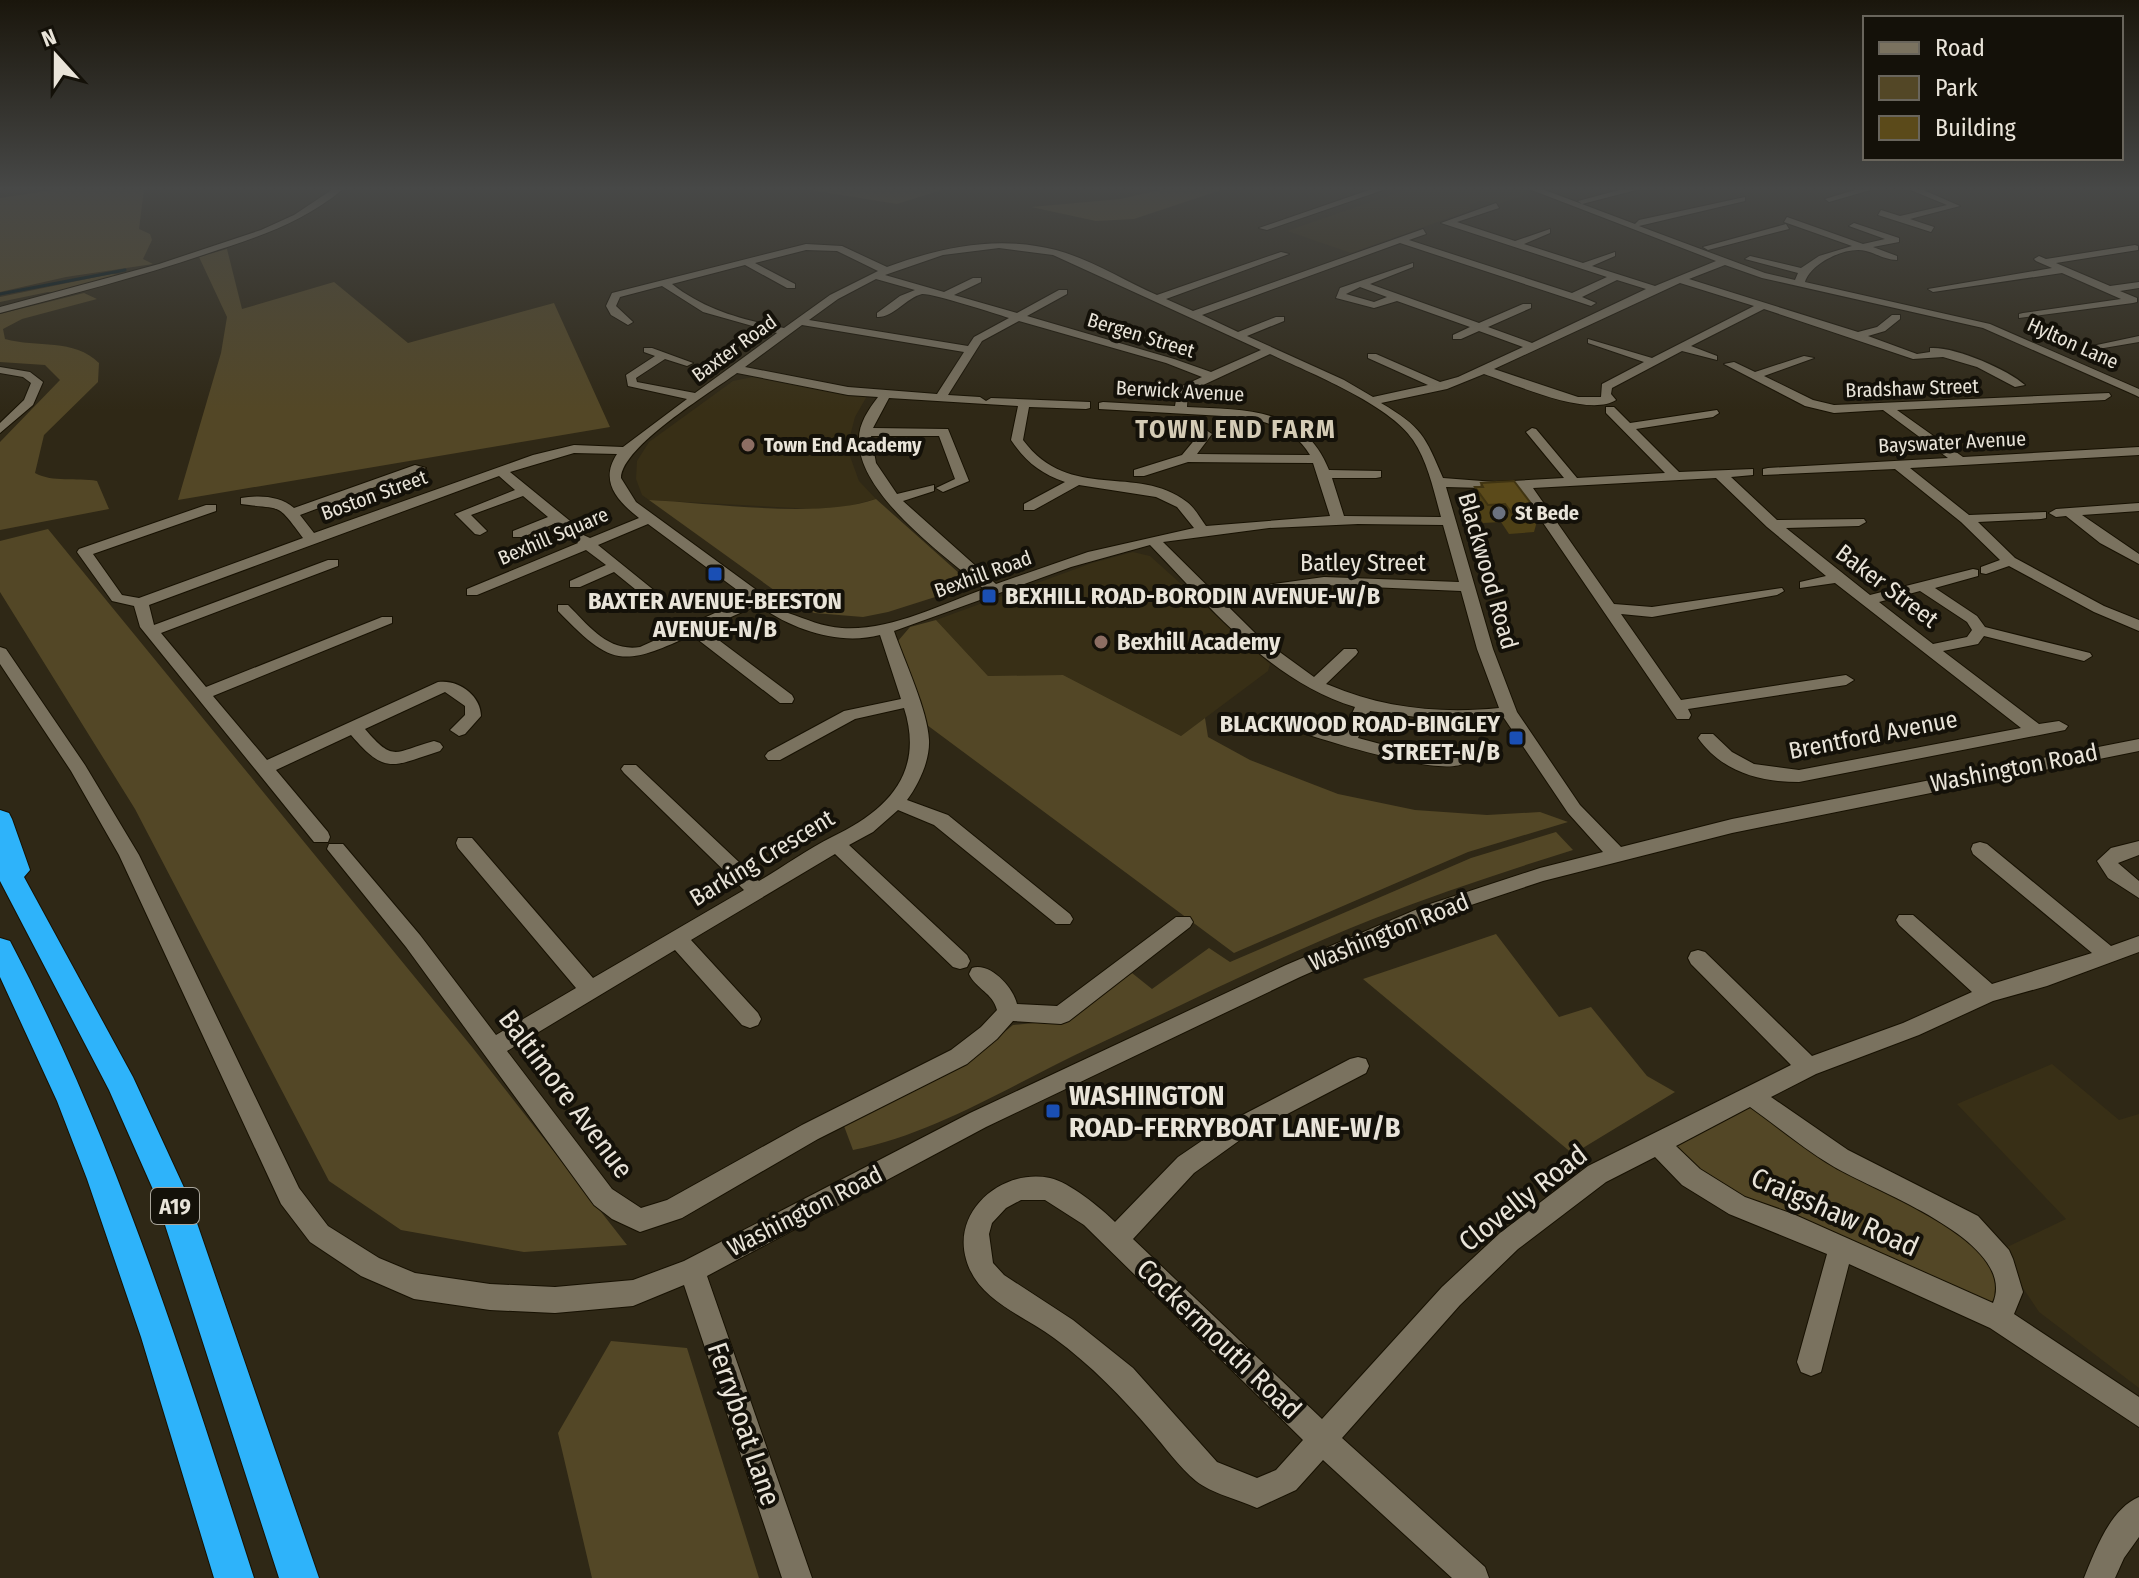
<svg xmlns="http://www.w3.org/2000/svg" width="2139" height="1578" viewBox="0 0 2139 1578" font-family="'Fira Sans Condensed',sans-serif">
	<rect width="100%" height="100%" fill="#2f2816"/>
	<path fill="#382f16" d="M1408,189H1520L1530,193L1499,204L1480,201L1469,205L1471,210L1351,253L1287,231Z
		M753,377L867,396L855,417L847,448L859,481L876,499L845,507L813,509L649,500L642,495L636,479L637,461L649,442L733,381Z
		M1133,552L1150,556L1270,664L1268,671L1181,736L1063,675L988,676L936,620L1092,563Z
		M2052,1064L2119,1120L2139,1114V1388L2039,1312L2019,1282L2005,1248L2066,1219L1957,1104Z"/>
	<path fill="#534726" d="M60,189H144L139,229L150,234L152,240L143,259L153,264L66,277L0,292V198Z
		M804,189H945L897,204Z
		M1165,189H1224L1134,219L1096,221L1031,207L1120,199Z
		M227,249L242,309L334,282L408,343L554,303L610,427L178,500L221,353L227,317L199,257Z
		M111,274L123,275L59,293L48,292L0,302V297Z
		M84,293L97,299L22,319L3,329L5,339C37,348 74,338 99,363L98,382L44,435L35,473C53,483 76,477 97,481L109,509L0,530V442L60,380L45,365L0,362V314Z
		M876,499L960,574L951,592L888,612L863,617L814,613L785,598L649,500C712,503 819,519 876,499Z
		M48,529L472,1047L627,1245L524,1252L401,1230L329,1181L135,809L0,592V541Z
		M936,620L988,676L1063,675L1181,736L1205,718L1208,737L1250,760L1338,794L1415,810L1487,815L1540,812L1568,822L1468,852L1234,953L927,725L898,641L910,627Z
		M1556,832L1573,850C1506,871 1439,893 1373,919C1277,957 1185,1004 1092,1047C1014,1083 937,1133 853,1150L844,1126L917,1089L981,1051L1013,1025L1066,1020L1132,973L1152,989L1209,948L1230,962L1471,858Z
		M1496,934L1559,1017L1591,1007L1647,1076L1675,1092L1573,1154L1363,979Z
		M1751,1095L2000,1259L1999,1319L1784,1222L1658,1144Z
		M611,1341L687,1348L759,1578H592L558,1433Z"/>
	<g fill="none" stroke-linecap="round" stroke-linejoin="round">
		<path stroke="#04181c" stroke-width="3" d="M0,294L125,270"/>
		<defs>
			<path id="minor" d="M333,189H343C303,223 255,238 206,254C138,277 69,295 0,313V307L159,264L261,230L294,215Z
				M1372,189H1386L1267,230L1259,228Z
				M1529,189H1542L1635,224L1639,220L1745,197V201L1639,226L1765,273L1795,280L1798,273L1745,259L1750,256L1801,268L1819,256L1852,246L1784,222L1787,217L1863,244L1885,239L1849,226L1854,223L1899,238V242L1873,247L1897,256V260C1886,260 1877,254 1866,251C1846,246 1811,263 1805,282L1990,324L2139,389V397L2135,395L1983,328L1762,278L1725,265L1689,279L1858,332L1877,327L1892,315H1900V319L1885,331L1868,336L1917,354L1930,352V348C1954,346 2007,369 2025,385L2015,387L1977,367L1943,357L1913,359L1764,309L1691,346L1717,356V360L1682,351L1612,388L1611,394L1616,400C1589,418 1514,384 1484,374L1447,389L1381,403C1422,427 1425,436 1443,478L1495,482L1564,478L1526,432L1532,428L1536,429L1577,478L1665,473L1606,413V407H1614L1630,423L1717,410L1719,413L1713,417L1636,429L1679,472L1753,469V475L1731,477L1777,520L1864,519L1866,522L1859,526L1786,528L1870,595L1973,569L1978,570V576L1935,588L1977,616L1985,627L2090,653L2092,656L2084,661L1984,636L1978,644L1943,651L2039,724L2059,721L2068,726L2065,730L1799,782C1760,782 1722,772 1698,738L1701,734H1713L1732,752L1754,764L1799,770L2021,728L1835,583L1800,588V582L1826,576L1767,527L1716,478L1533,488L1614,604L1652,607L1782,588L1784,591L1777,595L1652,617L1621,614L1681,700L1846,675L1854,680L1846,685L1688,709L1691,715L1689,719H1677L1520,489L1446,487L1493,649L1517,712L1580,805L1621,847L1732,819L2139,739V751L1732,833L1543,881L1441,915L1300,977L986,1127L707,1276L812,1578H782L684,1285L633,1306L555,1313L490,1310L414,1299L361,1276L310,1242L281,1204L119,855L71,771L0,664V647L6,649L85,765L139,855L299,1188L328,1226L379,1258L415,1273L490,1284L555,1287L633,1280L684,1261L970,1113L1286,965L1427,905L1540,868L1603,852L1568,813L1504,718L1440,720L1370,711L1358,738L1399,749L1464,757L1467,761C1450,781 1325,740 1299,732L1296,728L1299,724L1305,723L1343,733L1355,707C1270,681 1210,607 1150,545L1071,567L894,631C904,660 928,711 929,740C930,760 919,784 907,800L948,815L1070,914L1073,919L1070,924H1056L934,825L898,810L873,832L849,845L967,955L970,961L967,967L960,969L953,967L835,854L691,940L758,1013L761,1019L758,1025L750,1028L742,1025L675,950L507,1051L612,1189L641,1208L667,1200L802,1125L951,1050L981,1027L997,1010C993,993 976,989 969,974L972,968C990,962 1013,987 1017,1004L1057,1006L1176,917H1190L1193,922L1190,927L1069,1021L1061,1024L1013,1021L997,1039L967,1064L818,1139L682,1218L640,1232L612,1219L594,1205L406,947L327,849L329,844H343L420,935L496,1035L576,988L458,848L456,843L458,838H472L593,978L744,890L624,773L621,769L624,765H636L759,881C783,867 808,849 832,837C887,811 925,773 904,708L855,719L780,760H768L765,756L768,752L844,711L901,699L880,635C838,646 791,629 758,605L704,629L792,695L794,699L792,703H780L692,635C622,667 612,667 558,611V605H568C589,626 608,652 640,647L748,598L648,524L598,545L661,596V602H651L614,572L580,587H570V581L606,565L586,550L477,595H467V589L578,543L574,538L576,535L581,534L590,538L639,518C617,501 599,481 617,454L574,453L510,472L575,525V531H565L556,523L523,537H513V531L548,517L523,496L471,515L487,531L480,535L475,534L455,514L515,490L499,476L149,605L154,625L328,560H338V566L161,633L206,687L382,617H392V623L213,696L267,760L438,682C459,679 481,696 481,716L465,734L459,736L450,730L465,715V706L445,692L365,729C394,763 394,752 434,741L440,743L443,747L440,751C393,766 386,776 351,735L276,770L328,832L330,837L328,842H314L140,627L134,606L112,601L77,552L79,549L206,505H216V511L93,554L122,595L139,598L303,538C276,501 282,510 241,504V498C260,495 280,496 294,508L415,465L426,468L300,515L314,533L533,455L574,445L623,447L687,399L628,386L626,375L655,356L644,352V348H652L693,363L687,366L665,359L636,378L637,382L695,393L777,333L703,312L662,286L620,297L616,306L633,322L628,325L611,315L606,306L612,293L806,244L842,246L887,267C941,247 998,235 1056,250C1090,259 1125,281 1157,295L1281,252L1289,254L1166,299L1193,311L1423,229L1426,234L1409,240L1572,293L1607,277L1441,223L1496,203L1499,208L1457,222L1515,241L1550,229V233L1524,244L1583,263L1615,252V256L1592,266L1655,286L1716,261ZM1400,243L1591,306L1596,303L1582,297L1617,280L1646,289L1532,343L1488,327L1531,308V304H1523L1479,323L1370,284L1413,267V263L1340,288L1336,298L1374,308L1397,301L1470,327L1453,335V339H1461L1479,331L1523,347L1458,377L1440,382L1376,354H1368V358L1428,385L1373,397L1344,380L1247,336L1284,321V317H1276L1238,332L1202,315ZM999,248L1053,255L1261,350L1211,372L1174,359L1027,316L1067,294V290H1059L1017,313L954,295L981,282V278H973L944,292L885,275L943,255ZM806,250L837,251L878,271L830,295L784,328C743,320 705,310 672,284L745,265L787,288H795V284L755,263ZM876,279L915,290L900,296L877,313V317C893,318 906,298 922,294C931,293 994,313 1009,318L974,337L968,346L809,320L838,299ZM1680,283L1754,306L1652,358L1588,339V343L1644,362L1602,384L1601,397H1578L1494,369ZM1360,287L1387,297L1374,302L1346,294ZM1019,321L1166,363L1202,377L1178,388L1175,406L1103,402L1099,403V409L1241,417C1269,422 1295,429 1310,455L1197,454L1212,434L1206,430L1202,431L1182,455L1134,470V476H1144L1188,462L1313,463L1330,516L1206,526C1200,518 1195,508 1187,502C1137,463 1070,503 1023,440L1029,407L1086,409L1090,408V402L991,398L986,401L980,397L948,395L982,341ZM802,325L964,352L937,394L848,387L745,367ZM1270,354C1310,373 1389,404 1413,440C1428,462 1434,492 1441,517L1344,516L1332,478H1376L1381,477V471L1329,470C1304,407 1246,410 1187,407L1188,392ZM737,373L848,395L878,397C868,410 858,425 859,441C859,495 946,557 984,589C940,605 890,631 842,628C823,627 806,619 788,613L636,502L621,478C622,446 710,393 737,373ZM889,398L1018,406L1011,440C1026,462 1040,473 1065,482L1024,504V510H1034L1079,485L1156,497L1177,507L1194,528L1088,552L996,584L903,501L934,491V485L897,494L876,463L871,436H939L955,479L936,488L943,492L969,481L948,429L873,428ZM1358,524L1443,525L1459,582L1324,577L1259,586L1252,590L1259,594L1324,585L1461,591L1477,649L1499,708C1442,714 1382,708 1329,685L1326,684L1356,655L1358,652L1356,649H1344L1314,677L1259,637L1163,542L1269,528ZM1920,591L1967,622L1972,630L1967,637L1933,644L1879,602Z
				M1623,189H1640L1582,204L1578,201Z
				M1858,189H1874L1829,202L1825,199Z
				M1908,189H1921L1960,206L1910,219L1934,227L1931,232L1878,215L1881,210L1900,216L1947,205Z
				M1786,224L1789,229L1708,250L1703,247Z
				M2135,245L2138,246V250L2056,263L2110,286L2139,282V288L2120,291L2137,298V302L2133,303L2019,318V314L2023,313L2121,299L2062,273L1933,292L1928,289L2052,268L2036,261L2034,259L2039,256L2046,259Z
				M2139,336V342L2098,349L2092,346Z
				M1804,356L1814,358L1764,376L1813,400L1834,405L2109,393L2111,396L2105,400L1897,410L1963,457L2139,447V455L1910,468L1969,515L2046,512V518L2041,519L1978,522L2015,558L2104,606L2139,620V631L2094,612L2009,566L1986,574L1981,573V567L2000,560L1961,522L1895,469L1763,475V469L1768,468L1948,458L1883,410L1834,413L1805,406L1724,364L1734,362L1755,372Z
				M0,367L30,372L43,382L33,405L0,433V423L24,400L31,383L23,377L0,373Z
				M2139,503V511L2082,515L2139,554V564L2100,543L2066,516L2056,517L2049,513L2056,509Z
				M2139,841V855L2118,863L2139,881V898L2108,878L2097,861L2111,848Z
				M1980,842L1987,844L2111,946L2139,936V952L2047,986L1993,1001L1919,1035L1816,1074L1771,1097L1848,1150L1978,1216L2009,1250L2013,1259L2023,1292L2014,1314L2139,1397V1427L1990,1328L1849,1264L1821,1372L1811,1376L1801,1372L1797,1362L1827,1254L1729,1214L1682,1185L1655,1157L1606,1182L1518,1249L1460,1305L1342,1438L1485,1567L1489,1578H1452L1323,1460L1296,1490L1257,1508C1239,1500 1211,1493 1196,1481C1179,1467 1165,1447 1151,1431C1122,1397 1091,1365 1054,1338C1023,1315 977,1300 966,1259C952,1210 1003,1168 1050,1178C1069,1182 1101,1208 1115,1222L1178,1157L1231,1121L1350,1059L1358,1057L1366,1059L1369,1066L1366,1073L1247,1135L1194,1173L1133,1239L1322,1419L1442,1287L1500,1233L1588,1166L1791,1065L1691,964L1688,958L1691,952L1698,950L1705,952L1812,1056L1903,1023L1972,992L1899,925L1896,920L1899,915H1913L1992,984L2092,953L1973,854L1971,849L1973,844ZM1750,1107C1777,1126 1803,1148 1831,1165C1870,1190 2019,1240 1993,1303L1793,1214L1745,1197L1700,1169L1676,1146ZM1021,1200H1045L1084,1225L1303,1440L1276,1470L1257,1478L1217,1462L1133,1368L1073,1320L1004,1275L993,1263L989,1234L992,1223L1006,1208Z
				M2139,1497V1537L2124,1558L2115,1578H2084C2095,1551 2110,1509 2139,1497Z"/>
			<path id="highway" d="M0,810L9,813L12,819L30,870L24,877L133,1077L187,1194L319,1578H279L155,1194L109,1090L0,881Z
				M0,938L10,941C117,1144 184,1361 254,1578H214L141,1337L87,1179L57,1101L0,977Z"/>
		</defs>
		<use href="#minor" stroke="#171102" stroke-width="2"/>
		<use href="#highway" stroke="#171102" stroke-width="2"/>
		<use href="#minor" fill="#7a725f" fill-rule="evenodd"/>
		<use href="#highway" fill="#2eb3fa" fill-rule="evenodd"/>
	</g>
	<path fill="#4e4016" d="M1481,483L1539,514L1534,532L1509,534L1501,522L1483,523L1471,505L1475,487H1480Z"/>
	<path fill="#5b4a1a" stroke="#403412" stroke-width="2" d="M1514,481L1539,514L1514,516L1505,504L1488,505L1475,487H1483L1481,483Z"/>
	<linearGradient id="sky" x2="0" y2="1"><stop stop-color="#1a160c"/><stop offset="0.46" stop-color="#474847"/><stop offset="1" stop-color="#474847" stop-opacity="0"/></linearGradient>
	<rect width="2139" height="410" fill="url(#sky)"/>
	<g fill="#8d6e63" stroke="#141109" stroke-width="3">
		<circle cx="748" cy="445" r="8"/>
		<circle cx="1101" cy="642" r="8"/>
	</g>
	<circle fill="#6b7280" stroke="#141109" stroke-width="3" cx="1499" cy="513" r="8"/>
	<g fill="#1a4fb4" stroke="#141109" stroke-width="3">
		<rect x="707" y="566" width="16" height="16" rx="4"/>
		<rect x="981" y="588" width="16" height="16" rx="4"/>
		<rect x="1508" y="730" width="16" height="16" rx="4"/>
		<rect x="1045" y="1103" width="16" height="16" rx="4"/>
	</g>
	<g text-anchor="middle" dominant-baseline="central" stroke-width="8" stroke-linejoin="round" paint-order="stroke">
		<g font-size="20" fill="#e9e4d9" stroke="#141109">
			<text transform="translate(1141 335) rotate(17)">Bergen Street</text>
			<text transform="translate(2073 343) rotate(24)">Hylton Lane</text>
			<text transform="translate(734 348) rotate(-36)">Baxter Road</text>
			<text transform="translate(1912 388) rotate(-2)">Bradshaw Street</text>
			<text transform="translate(1180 391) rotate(3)">Berwick Avenue</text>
			<text transform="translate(1952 442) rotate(-3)">Bayswater Avenue</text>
			<text transform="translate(374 495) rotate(-20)">Boston Street</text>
			<text transform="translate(553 536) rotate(-23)">Bexhill Square</text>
			<text transform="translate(983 574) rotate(-20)">Bexhill Road</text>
		</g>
		<g font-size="20" font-weight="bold" fill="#e9e4d9" stroke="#141109" text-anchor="start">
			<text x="764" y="445">Town End Academy</text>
			<text x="1515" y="513">St Bede</text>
		</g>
		<rect fill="#141109" stroke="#a9a59b" stroke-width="2" x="151" y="1188" width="48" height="36" rx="6"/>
		<g font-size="22" font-weight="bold" fill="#e9e4d9">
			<text x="175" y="1206">A19</text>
		</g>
		<g font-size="24" fill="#e9e4d9" stroke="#141109">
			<text x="1363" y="563">Batley Street</text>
			<text transform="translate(1488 571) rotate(74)">Blackwood Road</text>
			<text transform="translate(1887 586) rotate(37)">Baker Street</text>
			<text transform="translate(1873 735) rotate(-11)">Brentford Avenue</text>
			<text transform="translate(2014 768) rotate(-11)">Washington Road</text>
			<text transform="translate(762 858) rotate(-31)">Barking Crescent</text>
			<text transform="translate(1389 932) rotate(-22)">Washington Road</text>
			<text transform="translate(805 1211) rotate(-27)">Washington Road</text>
		</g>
		<g font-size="24" font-weight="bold" fill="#e9e4d9" stroke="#141109" text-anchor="start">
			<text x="1005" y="596">BEXHILL ROAD-BORODIN AVENUE-W/B</text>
			<text x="715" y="601" text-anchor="middle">BAXTER AVENUE-BEESTON<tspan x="715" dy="28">AVENUE-N/B</tspan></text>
			<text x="1117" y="642">Bexhill Academy</text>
			<text x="1500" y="724" text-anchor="end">BLACKWOOD ROAD-BINGLEY<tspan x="1500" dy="28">STREET-N/B</tspan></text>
		</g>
		<g font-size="26" font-weight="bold" letter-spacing="2" fill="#d4cbb5" stroke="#141109">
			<text x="1236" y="429">TOWN END FARM</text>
		</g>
		<g font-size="28" fill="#e9e4d9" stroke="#141109">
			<text transform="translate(566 1094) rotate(53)">Baltimore Avenue</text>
			<text transform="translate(1523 1198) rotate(-38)">Clovelly Road</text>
			<text transform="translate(1835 1212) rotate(24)">Craigshaw Road</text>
			<text transform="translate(1219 1339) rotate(44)">Cockermouth Road</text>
			<text transform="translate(744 1424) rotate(71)">Ferryboat Lane</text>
		</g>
		<g font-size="28" font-weight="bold" fill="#e9e4d9" stroke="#141109" text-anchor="start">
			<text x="1069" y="1095">WASHINGTON<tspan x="1069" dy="32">ROAD-FERRYBOAT LANE-W/B</tspan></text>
		</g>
	</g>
	<rect x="1863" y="16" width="260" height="144" fill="#141109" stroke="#69655c" stroke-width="2"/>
	<rect x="1879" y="42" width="40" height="12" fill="#7a725f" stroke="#69655c" stroke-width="2"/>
	<text x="1935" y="56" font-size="24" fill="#e9e4d9">Road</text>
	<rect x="1879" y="76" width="40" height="24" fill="#534726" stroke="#69655c" stroke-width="2"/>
	<text x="1935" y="96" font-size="24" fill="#e9e4d9">Park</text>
	<rect x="1879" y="116" width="40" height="24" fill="#5b4a1a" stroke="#69655c" stroke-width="2"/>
	<text x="1935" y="136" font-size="24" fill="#e9e4d9">Building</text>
	<g transform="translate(56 56) rotate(339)" stroke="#141109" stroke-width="6" paint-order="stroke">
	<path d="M0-6L14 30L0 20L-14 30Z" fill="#e9e4d9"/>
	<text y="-12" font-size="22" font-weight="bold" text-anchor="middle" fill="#e9e4d9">N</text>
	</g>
</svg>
